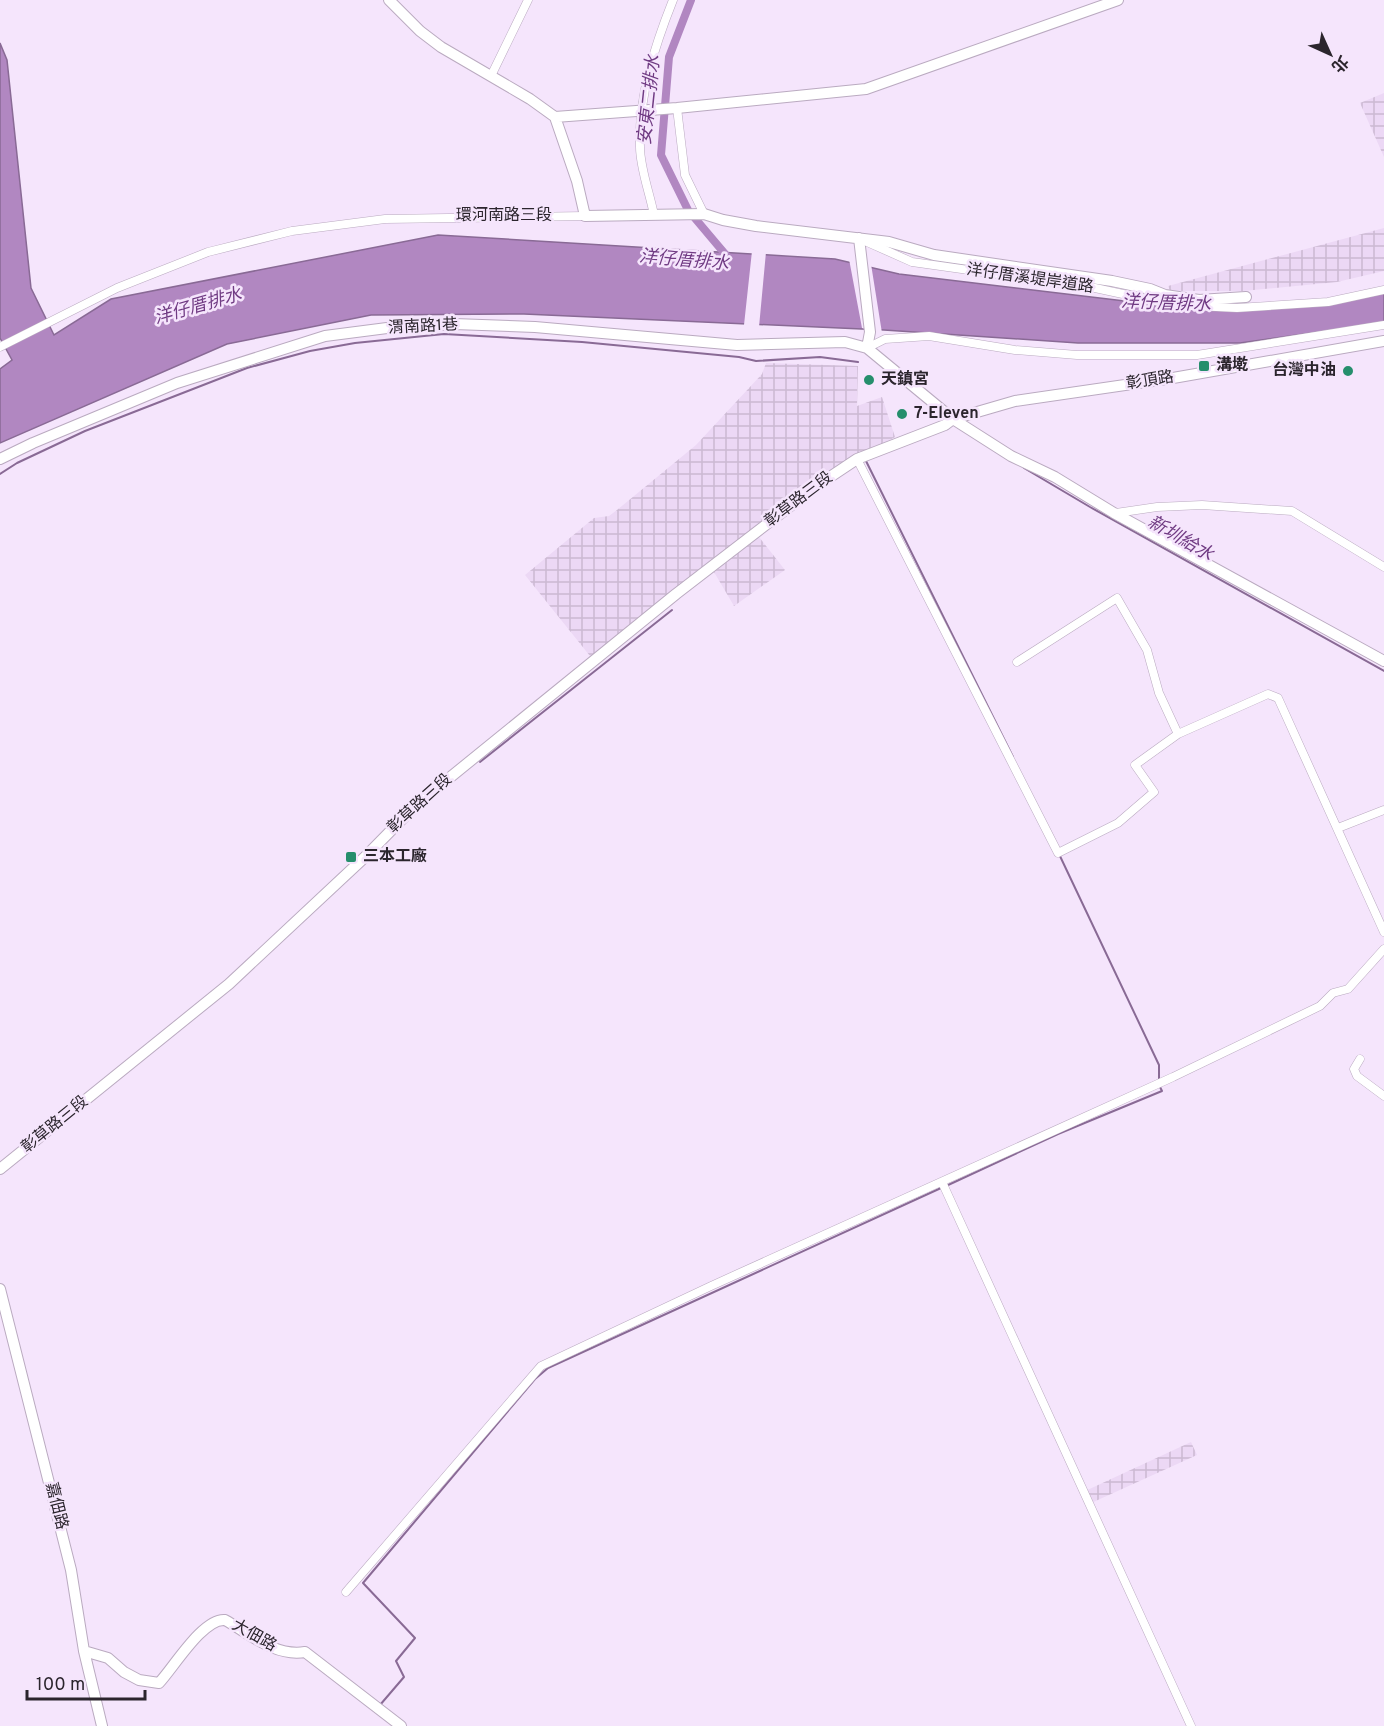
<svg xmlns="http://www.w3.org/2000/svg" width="1384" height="1726" viewBox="0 0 1384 1726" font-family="Overpass,'Noto Sans TC',sans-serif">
	<defs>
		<pattern id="industrial-grid" width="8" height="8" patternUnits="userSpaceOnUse" patternTransform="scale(1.5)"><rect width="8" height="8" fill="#ecd8f5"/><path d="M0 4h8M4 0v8" fill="none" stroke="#cbb9d2"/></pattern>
	</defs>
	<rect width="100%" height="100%" fill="#f5e5fc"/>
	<path fill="url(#industrial-grid)" d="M1384,93V157L1360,103Z
		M1384,228V271L1337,282L1243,291H1170L1168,286Z
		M766,363L858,366L857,406L882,397L895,437L857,459L594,661L525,575L594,518L609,516L617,510L696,445L762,374Z
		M759,537L785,570L734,606L714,572Z
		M1191,1442L1197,1455L1089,1504L1083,1492Z"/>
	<path fill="#b187c1" stroke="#896a95" stroke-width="1.5" d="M0,43L7,60L31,288L54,335L111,299L438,235L835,259L899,274L1175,307L1327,303L1384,287V323L1240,343H1078L884,330L524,314L371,315L227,344L0,443V369L12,360L0,338Z"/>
	<path fill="#f5e5fc" d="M752,251L766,252L759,327L744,325Z
		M849,259L871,264L882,333L862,328Z"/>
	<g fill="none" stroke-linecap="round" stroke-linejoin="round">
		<path stroke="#896a95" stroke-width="2" d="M866,461L1013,757
			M1024,468L1090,507L1384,671
			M0,474L17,463L85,431L247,368L310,351L355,343L444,334L582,342L739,357L756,361L820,357L858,362
			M480,762L672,610
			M1059,854L1159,1065V1081
			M946,1186L1058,1134L1162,1091L1160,1087
			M380,1705L404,1677L396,1661L415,1638L363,1583L535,1379L548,1368L941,1188"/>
		<path stroke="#b187c1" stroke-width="8" d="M691,0L669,57L661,155L688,210L731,261"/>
		<defs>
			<path id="street" d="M491,76L528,0
				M677,108L685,175L704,214
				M654,215C650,194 640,168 640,147C638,97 655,45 673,0
				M867,242L912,262L1095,288L1174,305L1237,308L1328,302L1384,290
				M0,347L117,288L208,252L292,231L385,219L585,216
				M867,348L885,339L929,336L1015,350L1077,355H1197L1384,325
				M857,459L1058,853L1118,823L1154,792L1135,765L1178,734L1268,694L1278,698L1384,932
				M1116,513L1157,507L1202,505L1292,511L1384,567
				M1017,662L1117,598L1147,650L1159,693L1178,734
				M1338,828L1384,810
				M1360,1059L1354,1069L1357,1076L1384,1096
				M942,1182L1191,1726
				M346,1592L541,1366L711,1286L1173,1077L1320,1006L1333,993L1348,989L1384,949"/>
			<path id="secondary" d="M389,0L420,31L441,47L530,99L555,117L577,181L585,216L704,214L723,220L756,226L889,242L934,255L1112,281L1150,289L1165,295L1199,300L1246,297
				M555,117L677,108L866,89L1118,0
				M859,238L870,332L867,348
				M0,459L33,443L177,383L325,336L387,328L454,324L535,327L737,345L845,342L867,348L953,419L1011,456L1055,477L1114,513L1384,661
				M0,1169L229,984L366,856L416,805L676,594L815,487L857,459L945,425L953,419L1015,401L1173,378L1384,341
				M0,1289L71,1570L84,1651L102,1726
				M84,1651L108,1658L124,1672L139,1680L159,1683C174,1667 203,1618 225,1620C250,1634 275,1657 305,1652L401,1726"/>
		</defs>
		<use href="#street" stroke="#baaac0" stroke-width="9"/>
		<use href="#secondary" stroke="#baaac0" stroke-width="12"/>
		<use href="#street" stroke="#fff" stroke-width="8"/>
		<use href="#secondary" stroke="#fff" stroke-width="10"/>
	</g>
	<g fill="#258e6c" stroke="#f5e5fc" stroke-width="2">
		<rect x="1198" y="360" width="12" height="12" rx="3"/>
		<circle cx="1348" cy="371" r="6"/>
		<circle cx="869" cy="380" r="6"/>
		<circle cx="902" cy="414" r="6"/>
		<rect x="345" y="851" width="12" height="12" rx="3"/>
	</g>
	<g text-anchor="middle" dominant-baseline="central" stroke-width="5" stroke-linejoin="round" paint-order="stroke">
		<g font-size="16" fill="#2b252d" stroke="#f5e5fc">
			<text x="504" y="216">環河南路三段</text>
			<text transform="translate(1030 279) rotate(8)">洋仔厝溪堤岸道路</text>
			<text transform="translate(423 327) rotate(-3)">渭南路1巷</text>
			<text transform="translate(1150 381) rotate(-9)">彰頂路</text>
			<text transform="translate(799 500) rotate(-37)">彰草路三段</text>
			<text transform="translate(420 804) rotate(-42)">彰草路三段</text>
			<text transform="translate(55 1125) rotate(-39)">彰草路三段</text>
			<text transform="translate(56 1506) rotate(76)">嘉佃路</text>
			<text transform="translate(254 1636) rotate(29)">大佃路</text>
		</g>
		<g font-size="16" font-weight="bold" fill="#2b252d" stroke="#f5e5fc" text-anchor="start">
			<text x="1216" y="366">溝墘</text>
			<text x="1336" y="371" text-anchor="end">台灣中油</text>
			<text x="881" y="380">天鎮宮</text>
			<text x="914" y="414">7-Eleven</text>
			<text x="363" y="857">三本工廠</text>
		</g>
		<g font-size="18" font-style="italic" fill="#703b83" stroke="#f5e5fc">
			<text transform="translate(650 100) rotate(-84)">安東二排水</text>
			<text transform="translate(684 261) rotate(5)">洋仔厝排水</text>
			<text transform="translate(1166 304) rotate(2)">洋仔厝排水</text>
			<text transform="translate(198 307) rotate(-16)">洋仔厝排水</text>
			<text transform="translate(1180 539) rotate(30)">新圳給水</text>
		</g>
	</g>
	<g transform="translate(1330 54) rotate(135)" stroke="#f5e5fc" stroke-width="4.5" paint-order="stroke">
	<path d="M0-4.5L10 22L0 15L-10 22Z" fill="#2b252d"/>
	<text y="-9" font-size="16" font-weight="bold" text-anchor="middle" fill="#2b252d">北</text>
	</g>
	<path d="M27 1690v9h118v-9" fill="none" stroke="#2b252d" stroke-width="3"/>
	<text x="36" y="1690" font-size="18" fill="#2b252d" stroke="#f5e5fc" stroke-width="4.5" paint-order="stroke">100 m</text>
</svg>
